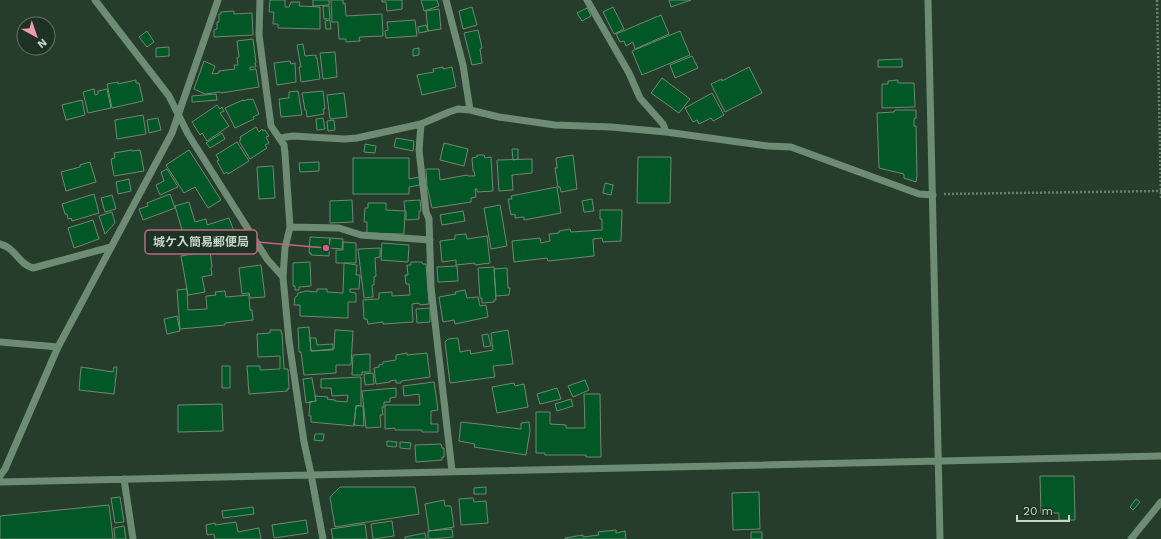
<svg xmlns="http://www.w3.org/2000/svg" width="1161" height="539" viewBox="0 0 1161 539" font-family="'Work Sans','Noto Sans JP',sans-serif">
	<rect width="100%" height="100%" fill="#273d2b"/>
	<path fill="#015726" stroke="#6f8874" d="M270,0H285V7H289L291,2H300L299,6L320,7V29L278,28V24H273L274,12H269Z
		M313,0H329V5L313,6Z
		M331,0H343V4L345,3L346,16L382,14L383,36L359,37L360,41L346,42V39H339L338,22H332Z
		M382,0H402V9L387,11L386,2H382Z
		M421,0H437L439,6L424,11Z
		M669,0H691L671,7Z
		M323,6H329L330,19H324Z
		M472,7L477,25L463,29L459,11Z
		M613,7L624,29L614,34L603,12Z
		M587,8L591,16L582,21L577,13Z
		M439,9L441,29L428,31L426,11Z
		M234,11V14L252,13L253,35L214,37V30L217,29V22H219V14H221V12Z
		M661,15L669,34L635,49L633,42L626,46L624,41L620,42L616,34Z
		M330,20L331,29H326L325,21Z
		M415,20L417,36L386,38L385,31L388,30L387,22Z
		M426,25L428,31L419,33L418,27Z
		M478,30L482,48L480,49L482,63L472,65L464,33Z
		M147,31L154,42L147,47L139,37Z
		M680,31L690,55L642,75L632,51Z
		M253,39L256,63H255L256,67H250V70L256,69L259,87L221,93L220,92L205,94L194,89L204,61L215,66L212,74L219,73V71L235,69L234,65H238L237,58L239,57L237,41Z
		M303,44L305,56L316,55V58H317L320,79L301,82L299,67H301L297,45Z
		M169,47V56L156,57V48Z
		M419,48V55L413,56V49Z
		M335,52L337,77L323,79L320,53Z
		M692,56L698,68L675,78L670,65Z
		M902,59V67H878V60Z
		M290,61L291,64L295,63L296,82L277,85L274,63Z
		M443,67V69L452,67L456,87L422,95L417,75L434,72L433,69Z
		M749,67L762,93L725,112L711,84L722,79V81Z
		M662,78L690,99L679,113L651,93Z
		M136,80V83H139L143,101L112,108L107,84L118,82V84Z
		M898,80V83H914L915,107L882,108V84H888V81Z
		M94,89L95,95L98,94V91L107,89L111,108L88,113L83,92Z
		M298,91L302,115L281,117L279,99L289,98V92Z
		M323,91L325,109H323L324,114L307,117L306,110H305L302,93Z
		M344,93L347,117L330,119L327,95Z
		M712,93L724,115L713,121L711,118L699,124L697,120L693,122L685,108Z
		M216,94L217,100L192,102V96Z
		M249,99V100L253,99L259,114L253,117L254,119L235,128L225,108L243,100V101Z
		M82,100L85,115L66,120L62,105Z
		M217,105L220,109L222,107L224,111L220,113L229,126L207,141L202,133L200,135L192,122Z
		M895,110H916V118L914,119V126H916L917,176L916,182L904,178V174L879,168L877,113L894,112Z
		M143,115L146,134L117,139L115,120Z
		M158,118L161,130L149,133L147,120Z
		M323,118L325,129L317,130L316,119Z
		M334,120L335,130L328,131L327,121Z
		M256,127L259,132L262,129L263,131L265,130L269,136L266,137L269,143L265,145L267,148L250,159L239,141L241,140L240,137Z
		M222,133L225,139L210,148L206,143Z
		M396,138L414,141L413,151L394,147Z
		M237,142L249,161L228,174L227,172L224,174L217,161L219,160L216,155Z
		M444,143L468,149L464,166L440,160Z
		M365,144L376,146L375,153L364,152Z
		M512,149H518V159L513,160Z
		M132,150V151L140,150L144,171L114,176L111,159L115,158L114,153Z
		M189,150L221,200L208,208L195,187L184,193L166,165Z
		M477,155H484L485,158L491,157L493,191L477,192V189H475L476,197L471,198V202L432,208L427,186L426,169H439L440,180L467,175L468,176H475L474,171H473L472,158L477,157Z
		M573,155L577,189L561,192L560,187H558L555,168H557L556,158Z
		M638,157H671L670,203H637Z
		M353,158H409V179L419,177L420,185L409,187V194H353Z
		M532,159V173L512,175L513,190L499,191L497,160Z
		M90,162L96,182L66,191L61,172L80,167V165Z
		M319,162V171L300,172L299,163Z
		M273,166L275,198L259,199L257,167Z
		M167,169L178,187L160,195L156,185L164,181L161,172Z
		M129,179L131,191L118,194L116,182Z
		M605,183L613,185L611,195L603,193Z
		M557,187L561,213L524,220V217L515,218V214L511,215L508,199H512L511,196Z
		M94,194L99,213L72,221L71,218L68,219L67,214H65L62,204Z
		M170,194L175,208L143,220L139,209L148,206L147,203Z
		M112,195L116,209L105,212L101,198Z
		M592,199L594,211L584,212L582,201Z
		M352,200L353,222L330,223V201Z
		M420,200L421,211H419V219L406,220V211H405L404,201Z
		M189,202L195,222L206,219L207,225L229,218L237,239L189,254L175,206Z
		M368,203H386V210L405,211L404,234L367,233V222H364L365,208H368Z
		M500,205L507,246L491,249L484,208Z
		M600,210H622L621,241L603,242L602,238L593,239L594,256L548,261L547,258L514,262L512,241L540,238L541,243L550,241L549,234L559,233V231L570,229L571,232L602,230V219H600Z
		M463,211L465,221L442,225L440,215Z
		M112,212L115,223L105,234L99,216Z
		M93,220L99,239L74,248L68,228Z
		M466,234L467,239L487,236L490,263L475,265V263L456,265V260L442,262L440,241L455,239V235Z
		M310,237L330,238L329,256L311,255V253H309Z
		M330,238L343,239L342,249L329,248Z
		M343,242L356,243V263H336V250H343Z
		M382,243L409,245L408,262L381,260Z
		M380,248V257L375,258L376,276L374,277V285H372L373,297L364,298L358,249Z
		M210,251L212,267L211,268L212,275L202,277L205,292L188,295L181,256Z
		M310,262L311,286L299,287V290H295V286H293V263Z
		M411,262H422L423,264H426L429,304L420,305L419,303L412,304L413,322L383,324V322L368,324L367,319H364L363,300L379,299V293L392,292V296L410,295L409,284H406L405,275H408L407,265H411Z
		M344,263L357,265L356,275H360L359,289H350V292L356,293V302H348V318L300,316V305H294L295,297L297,296L298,293L306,291L317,292V289H327V292L343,293Z
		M261,265L265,297L250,298L249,293L242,294L239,268Z
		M457,266L458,281L438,282L437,267Z
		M494,267L496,300H494V302L482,303V298H480L478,268Z
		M507,268L508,288H510L509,295L496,296L494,269Z
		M187,289L188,310L207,309L206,296L216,295L215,292L225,291L226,297L249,295L250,310H252L253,320L225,323V325L180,329L177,290Z
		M465,290L467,298L478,297L480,306L486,305L488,317L455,324L454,320L443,322L439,297L456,294L455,292Z
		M430,308V322L417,323L416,309Z
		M177,316L180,331L167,334L164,319Z
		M309,327L311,351L334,349L335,330L353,331L351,365H336V373L304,375L301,352H299L298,328Z
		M270,330H281V333H282L284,369H288L289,389H287V391L249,394L247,366H260V370L280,369V356L258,357L257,334L270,333Z
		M508,330L513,364L493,366L495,377L450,383L445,342L448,339L458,338L460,352L470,350L471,354L493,350L491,333Z
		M488,334L491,346L484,347L482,335Z
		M310,338H316L317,345L333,344V350L311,351Z
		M407,353V355L427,353L430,377L401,381V383H396V380L390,381V382L376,384L374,368L379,367V365L383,364V362L396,360V355Z
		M370,354V372H362V375H352L353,355Z
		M222,366H230V388H222Z
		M81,367L113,372L114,367H117L114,394L79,390Z
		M373,373L374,384L365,385L364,374Z
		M361,377V405L356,406L354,426L311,422V416H309L310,403L309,402L316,401L315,396L328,397L327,399L335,400V401L347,402L348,395L332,396L331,388H321V379Z
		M312,378L316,401L306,403L303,379Z
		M585,380L589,390L573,397L568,386Z
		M434,382L438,410L431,411V424H438V432H422V430H395V428L385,429V405H420L419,394L404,396L403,386Z
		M514,383L515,386L524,384L528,407L497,413L492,387Z
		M396,388V397L390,398V402H384V407H382L383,415H380L381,427L366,428L362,391Z
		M557,388L561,399L540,404L537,394Z
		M584,394H600L601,457H586V455H545V453H536V412H550V424L566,425V428H585Z
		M571,399L573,406L557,411L555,404Z
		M222,404L223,431L178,432V405Z
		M356,406H363L364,426L354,425Z
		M461,422L521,429V423L529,422L530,431L526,455L474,447L475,444L459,441Z
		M315,434H324L323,441L314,440Z
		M387,441L397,442L396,447L387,446Z
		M400,442L411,443L410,449L400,448Z
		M441,444L442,448H444V457H442V460L416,462L415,445Z
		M1040,476H1074L1075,520H1059V513H1041Z
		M340,487H415L419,514L335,527L330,497Z
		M486,487V494H474V488Z
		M759,492L760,529L733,530L732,493Z
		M120,497L124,522L115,523L111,498Z
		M473,498L474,502L486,501L488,523L461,525L459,499Z
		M1136,499L1140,502L1133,510L1130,507Z
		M444,500L445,506H451L454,527L429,531L425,504Z
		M109,505L113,539H0V516Z
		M253,507L254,514L223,518L222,511Z
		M306,520L308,533L274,538L272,525Z
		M392,521L394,536L373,539L371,524Z
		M236,522L238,532L259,528L261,539H215L214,534L207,535L206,525L215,523V525Z
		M365,524L367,539H333L331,529Z
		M124,526L126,539H115L114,528Z
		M452,529L453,537L433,539L428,538V531Z
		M616,530V533L625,531L626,539H565V538L583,535V537L599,535L598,532Z
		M751,532H762V539H751Z
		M425,533L426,539H405V537Z"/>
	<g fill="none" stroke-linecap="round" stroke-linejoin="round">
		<path stroke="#6c7e6f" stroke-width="2.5" stroke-dasharray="2 2" stroke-linecap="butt" d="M1157,0L1161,198
			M944,194L1161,191"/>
		<path stroke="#6e8c74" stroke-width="7" d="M95,0L169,96L188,134L267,259L283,277
			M260,0L259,35L271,126L284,145L285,154L290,227L285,248L283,277L289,341L304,442L311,474L323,539
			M446,0L463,65L470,110
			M587,0L629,73L640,98L663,124L666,132
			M928,0L940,539
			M421,124L419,150L426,212L429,219L431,287L452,471
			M280,138L293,136L344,139L357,138L421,124L449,112L458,109L470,110L499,117L555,125L611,127L666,132L768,146L791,147L919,194L933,195
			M290,227L339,228L361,235L430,240
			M0,244C16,248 18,264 33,268L111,247
			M0,342L58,347
			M0,476L5,469L58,347L172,133L218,0
			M124,479L133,539
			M0,482L1161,456
			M1131,539L1161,502"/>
	</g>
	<path fill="none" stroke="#c46487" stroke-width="1.5" d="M326 248L257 242"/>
	<circle fill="#c46487" stroke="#1d3222" stroke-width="1.5" cx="326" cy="248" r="4"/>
	<rect fill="#1d3222" stroke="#c46487" stroke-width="1.5" x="145" y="230" width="112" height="24" rx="4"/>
	<g font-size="12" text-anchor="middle" font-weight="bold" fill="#c8d5ca">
		<text x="201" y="246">城ケ入簡易郵便局</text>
	</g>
	<g transform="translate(36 36) rotate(140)"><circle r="19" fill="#1d3222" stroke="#617365"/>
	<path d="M0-3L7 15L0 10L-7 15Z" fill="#f19ab4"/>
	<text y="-6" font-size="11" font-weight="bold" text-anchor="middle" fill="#c8d5ca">N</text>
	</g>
	<path d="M1017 515v6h52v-6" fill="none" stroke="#c8d5ca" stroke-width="2"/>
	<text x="1023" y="515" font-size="12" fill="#c8d5ca" stroke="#1d3222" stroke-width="3" paint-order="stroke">20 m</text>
</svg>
